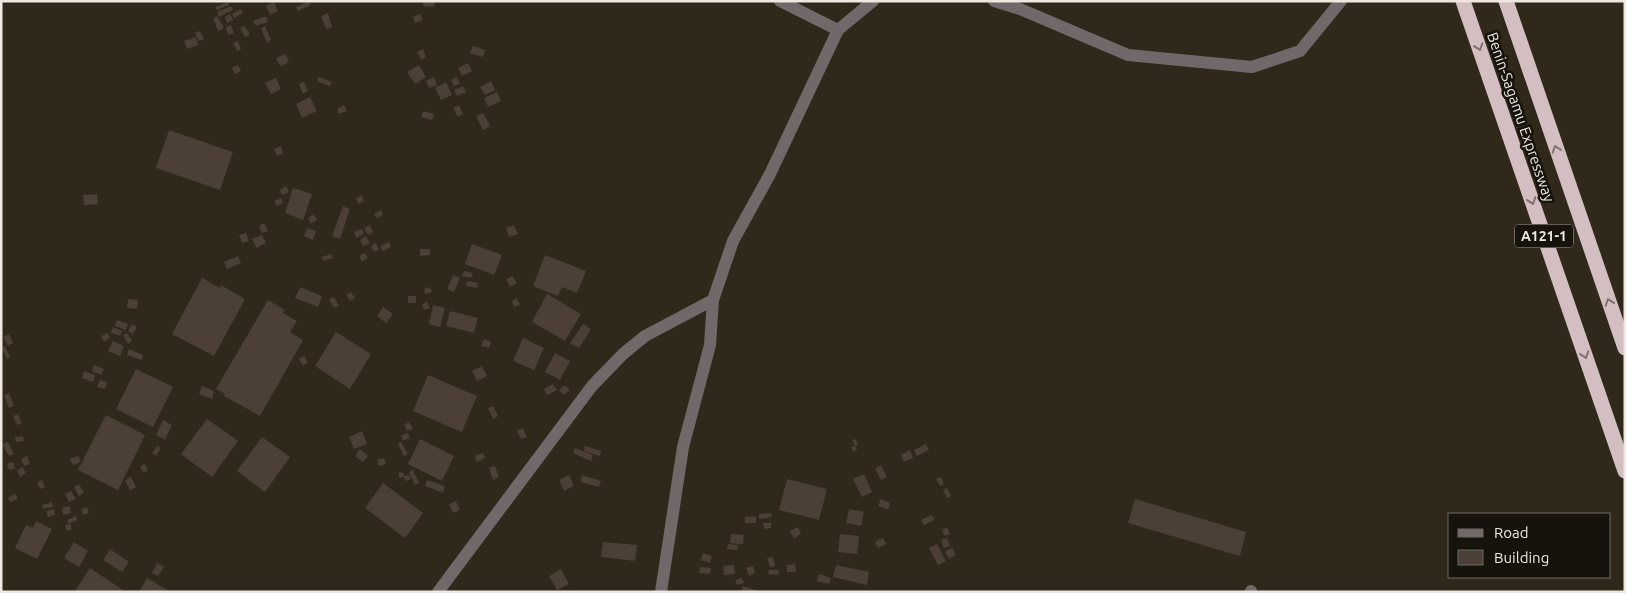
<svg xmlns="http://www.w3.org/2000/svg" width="1626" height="593" viewBox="0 0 1626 593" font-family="Ubuntu,sans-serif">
	<rect width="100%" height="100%" fill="#31281c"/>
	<path fill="#4c3f35" d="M309,1L311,5L298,11L296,7Z
		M424,1H435L434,7L423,6Z
		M228,2L229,5L217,10L215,7Z
		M274,2L278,11L270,15L266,6Z
		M231,6L233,10L219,17L217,12Z
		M241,9L243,13L234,18L232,14Z
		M328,13L332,27L326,29L321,16Z
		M230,14L233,20L227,23L225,17Z
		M420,14L423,20L415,23L413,17Z
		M217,16L224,28L218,31L213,19Z
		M266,16L268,22L256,26L253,21Z
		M231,25L234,33L228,35L226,27Z
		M245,26L250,35L245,37L240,28Z
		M265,26L271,40L267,43L261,28Z
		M200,31L204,39L199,41L195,33Z
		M196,37L198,45L187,49L184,41Z
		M238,41L241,49L237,51L233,43Z
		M473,46L485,50L483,57L470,53Z
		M423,49L426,57L421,60L417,52Z
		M286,54L289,62L280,66L276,58Z
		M468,63L472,71L462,76L458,68Z
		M238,65L241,71L235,74L232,68Z
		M419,65L426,77L415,84L407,72Z
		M319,77L332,82L330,86L317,81Z
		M434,77L437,85L429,88L426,81Z
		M457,77L460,84L454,86L451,80Z
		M276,78L281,89L271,94L265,83Z
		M491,81L495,90L485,95L480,87Z
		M304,82L308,91L303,94L299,84Z
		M446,82L452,95L441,100L435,88Z
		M463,86L466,92L457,96L454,90Z
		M497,92L501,101L488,107L484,98Z
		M310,97L317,111L302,118L296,104Z
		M344,105L347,111L339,114L337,109Z
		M459,105L463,114L458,117L453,108Z
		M423,111L434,114L432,120L421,117Z
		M483,113L490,126L483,130L476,116Z
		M169,130L233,152L220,190L156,168Z
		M281,146L283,153L277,156L274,149Z
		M286,186L289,192L282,195L280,190Z
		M293,188L312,194L303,220L285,213Z
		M97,194L98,204L84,205L83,195Z
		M362,195L364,201L358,204L356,198Z
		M281,198L283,203L277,206L274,201Z
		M343,206L350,209L340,239L332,236Z
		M381,210L383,215L376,218L374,214Z
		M314,214L317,220L311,224L308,218Z
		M264,223L268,231L262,233L259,226Z
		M370,225L373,232L368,235L364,228Z
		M514,225L518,234L509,237L506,228Z
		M307,228L316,231L313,240L304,236Z
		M362,229L364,234L356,238L354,232Z
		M246,233L249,241L242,243L239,235Z
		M262,235L266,243L256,248L252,239Z
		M366,236L370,243L363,246L360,240Z
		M389,242L391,247L383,251L380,246Z
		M376,243L379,250L374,252L371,246Z
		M472,244L502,255L494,275L465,264Z
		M420,249H430V255L420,256Z
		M365,253L368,258L362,262L359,256Z
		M331,254L333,258L323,261L322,257Z
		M545,255L586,271L577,293L562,287L558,296L533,286Z
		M238,256L241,263L227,269L224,262Z
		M464,271L473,273L471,278L462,276Z
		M453,275L460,278L454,292L447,289Z
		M512,276L517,283L510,287L506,279Z
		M202,278L220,288L221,285L245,299L214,356L172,334Z
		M467,281L478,283L477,288L466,286Z
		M300,287L322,296L318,307L295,298Z
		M430,287L432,292L425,294L424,289Z
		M351,292L355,298L350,301L346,295Z
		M547,294L581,314L565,341L532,322Z
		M408,296H416V303H408Z
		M334,297L339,306L334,308L329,299Z
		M517,298L520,305L514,307L512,301Z
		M128,299L138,300L137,309L127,308Z
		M268,300L285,310L283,313L297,321L290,332L303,340L260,416L224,396L225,394L216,389Z
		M427,302L430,308L424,310L422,304Z
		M433,305L445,308L440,327L429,324Z
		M383,307L393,314L386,323L377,316Z
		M450,311L478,318L474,333L446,326Z
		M117,320L128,324L126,330L115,326Z
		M132,324L137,327L133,334L128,331Z
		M583,324L591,329L579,348L570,343Z
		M113,327L122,331L120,336L111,333Z
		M336,332L371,354L350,389L315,366Z
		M108,333L110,338L104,342L101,336Z
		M127,333L132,341L128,344L123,335Z
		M9,334L13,343L8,346L3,337Z
		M523,338L544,348L534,370L513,361Z
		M484,339L491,342L489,348L481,346Z
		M113,341L124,346L120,356L108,351Z
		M5,346L10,357L7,359L2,348Z
		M129,349L143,355L142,360L127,355Z
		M555,353L570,361L560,380L545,372Z
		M304,356L308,363L302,365L299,358Z
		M94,365L104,369L101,375L92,371Z
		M482,366L487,376L477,381L472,371Z
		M136,369L173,387L153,427L116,409Z
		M84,371L95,375L93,382L82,378Z
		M428,375L477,396L462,432L413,411Z
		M100,380L107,382L105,389L97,387Z
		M553,384L557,390L547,395L544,389Z
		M565,385L570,390L564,395L559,390Z
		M202,386L214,391L212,399L199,394Z
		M9,393L14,406L9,408L4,395Z
		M493,406L498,416L493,419L488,408Z
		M18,414L22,423L17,425L13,416Z
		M106,415L145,435L118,490L78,470Z
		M207,419L238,441L212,477L181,454Z
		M163,420L172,425L165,440L156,435Z
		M409,422L413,429L407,431L404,425Z
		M523,428L527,437L521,439L517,431Z
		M362,431L367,444L354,449L349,437Z
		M407,433L410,438L403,441L401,436Z
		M23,436L24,441L16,442L15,437Z
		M262,437L290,457L265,492L237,471Z
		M420,439L454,456L442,481L408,464Z
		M855,439L858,444L855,446L857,450L854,452L851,447L855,446L852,440Z
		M8,442L14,454L9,456L2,444Z
		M401,442L408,454L404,456L398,444Z
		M926,444L929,450L917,456L914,450Z
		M157,446L161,448L156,456L152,453Z
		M585,446L601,451L600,456L584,451Z
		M575,448L593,455L591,461L573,453Z
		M360,449L368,456L363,462L355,456Z
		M910,450L913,458L904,462L901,455Z
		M483,453L485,458L477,462L475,456Z
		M27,456L30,464L24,466L21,459Z
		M78,456L81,462L73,465L70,459Z
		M384,458L386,464L379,466L377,460Z
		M13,462L15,468L9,470L7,464Z
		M145,464L148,470L143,473L140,466Z
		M881,465L887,477L881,480L875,469Z
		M495,466L499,477L493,480L489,468Z
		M23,467L26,473L20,477L17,470Z
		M413,470L419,483L415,485L409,472Z
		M399,472L404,473V476L409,475L411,479L406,481L404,477L399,478Z
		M864,474L872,492L862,497L853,479Z
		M569,475L574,486L564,491L559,480Z
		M582,475L601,481L599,487L581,482Z
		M131,477L136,487L130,490L125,480Z
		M941,477L944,484L940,486L936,479Z
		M787,479L827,489L819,520L779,510Z
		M42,480L45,487L40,489L37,482Z
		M427,480L445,486L443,493L425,486Z
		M383,483L423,513L405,538L365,508Z
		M79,484L84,493L79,496L74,487Z
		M947,488L951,496L947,498L943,490Z
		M71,491L76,499L69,502L65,494Z
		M15,494L18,499L10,502L8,498Z
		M881,499L890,503L888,510L878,506Z
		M1135,499L1246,532L1240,556L1128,523Z
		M456,501L460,510L453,513L449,504Z
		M52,502L53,507L43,509L42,505Z
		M70,506L71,513L63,515L62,508Z
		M87,507L89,513L83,515L81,509Z
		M54,509L55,515L48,517L46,511Z
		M849,509L864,512L861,526L846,523Z
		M771,513L772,517L759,519V514Z
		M932,515L934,520L924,525L921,520Z
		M76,516L77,520L70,523L72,529L67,531L65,525L69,524L67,520Z
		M756,516V523H745V517Z
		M36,521L52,529L37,559L15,548L26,525L33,528Z
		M763,523H771V528L764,529Z
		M798,527L801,534L794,538L790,531Z
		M947,527L950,534L945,536L942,530Z
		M731,534L744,535L743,544L730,543Z
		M840,534L859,536L857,554L838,552Z
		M883,538L886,544L878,548L875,542Z
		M947,538L950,546L944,548L941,540Z
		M74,542L88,551L79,567L64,558Z
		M603,542L637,545L635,561L601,557Z
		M728,544L738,545L737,550L727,549Z
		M937,544L946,561L938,565L929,548Z
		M952,548L956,555L949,559L945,552Z
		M110,549L129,562L122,572L103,560Z
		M703,553L712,556L710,563L701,560Z
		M773,557L775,566L770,567L767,558Z
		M157,563L164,567L158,576L152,573Z
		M795,564L796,572H787V565Z
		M734,565L735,574L724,575L723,566Z
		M836,565L869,572L867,585L833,577Z
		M753,566L755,573L749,576L746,568Z
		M700,567L711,568L710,574L699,573Z
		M90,568L126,592H74Z
		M561,569L569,584L557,590L549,576Z
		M769,570H779L778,575L768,574Z
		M819,574L831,578L829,584L817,581Z
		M147,578L170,592H139Z
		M742,578L744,583L737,585L735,580Z
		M743,586L759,591V592L741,591Z"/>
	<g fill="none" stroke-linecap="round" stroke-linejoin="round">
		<path stroke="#716869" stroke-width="12" d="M780,1L838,30
			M994,1L1020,9L1128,55L1252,67L1300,51L1341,1
			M1251,591V592
			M438,592L592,386L623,354L645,336L713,300
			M661,592L683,447L710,345L713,300L733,241L770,174L838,30L873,1"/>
		<path stroke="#d3bec1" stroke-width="15" d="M1463,1L1625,471
			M1506,1L1625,348"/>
	</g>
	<defs><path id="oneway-chevron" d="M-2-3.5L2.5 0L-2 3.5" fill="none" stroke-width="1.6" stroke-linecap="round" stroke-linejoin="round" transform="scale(1.25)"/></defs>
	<g stroke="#7e7170">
		<use href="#oneway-chevron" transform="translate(1479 47) rotate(71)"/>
		<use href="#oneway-chevron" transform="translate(1556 149) rotate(-109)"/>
		<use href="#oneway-chevron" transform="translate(1532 201) rotate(71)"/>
		<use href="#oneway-chevron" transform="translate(1609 302) rotate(-109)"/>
		<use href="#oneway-chevron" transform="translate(1585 355) rotate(71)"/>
	</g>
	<g text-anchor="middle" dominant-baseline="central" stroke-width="5" stroke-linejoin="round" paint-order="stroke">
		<rect fill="#16120c" stroke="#ada8a0" stroke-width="1" x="1515" y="224.5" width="58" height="23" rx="4"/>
		<g font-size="14" font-weight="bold" fill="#eee8e0">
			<text x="1544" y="236">A121-1</text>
		</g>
		<g font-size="15" fill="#eee8e0" stroke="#16120c">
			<text transform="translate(1521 117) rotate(71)">Benin-Sagamu Expressway</text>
		</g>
	</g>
	<rect width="1626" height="593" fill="none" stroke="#eee8e0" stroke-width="5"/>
	<rect x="1448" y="513" width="162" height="65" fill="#16120c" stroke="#6c6861"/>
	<rect x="1458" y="529" width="25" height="8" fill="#716869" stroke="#6c6861"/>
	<text x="1494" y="538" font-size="15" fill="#eee8e0">Road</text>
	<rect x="1458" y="550" width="25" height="15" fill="#4c3f35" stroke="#6c6861"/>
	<text x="1494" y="563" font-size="15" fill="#eee8e0">Building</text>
</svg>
